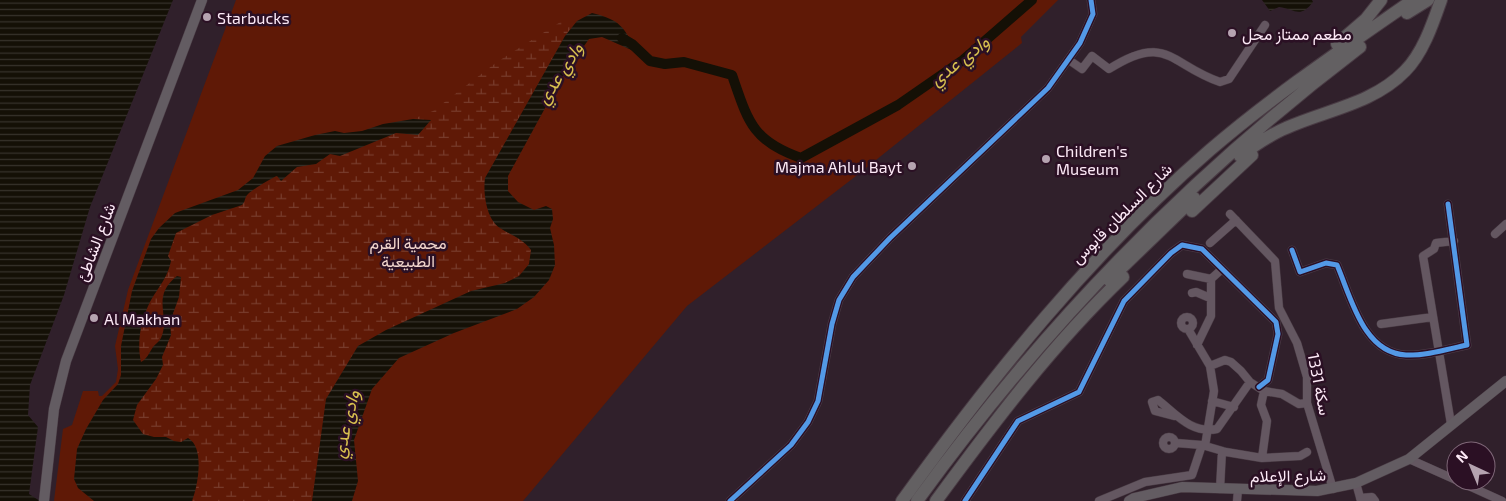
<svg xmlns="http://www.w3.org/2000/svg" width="1506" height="501" viewBox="0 0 1506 501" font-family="'Exo 2',Vazirmatn,sans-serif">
	<defs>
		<pattern id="wetland-marsh" width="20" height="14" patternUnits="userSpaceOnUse" patternTransform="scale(1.25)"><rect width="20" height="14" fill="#5f1906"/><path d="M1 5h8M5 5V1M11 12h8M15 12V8" fill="none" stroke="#773b2b"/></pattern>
		<pattern id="water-rules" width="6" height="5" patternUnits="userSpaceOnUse" patternTransform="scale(1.25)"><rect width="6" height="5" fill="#141006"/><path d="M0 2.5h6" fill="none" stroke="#37332b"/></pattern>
	</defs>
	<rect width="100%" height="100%" fill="#30202b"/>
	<path fill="#5f1906" d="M236,0H1058L1021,37L1022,43L856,176L687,306L523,501H54L63,429L72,425L83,391H98L99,396H102L116,382L118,369L115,346L128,290Z"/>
	<path fill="url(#wetland-marsh)" d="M562,21H577L565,36L485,178L498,227L522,239L531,250L529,264L519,275L505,283L471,291L386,330L312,501H192L199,478L198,454L181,442L143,434L133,420L143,395L156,379L163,365L162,357L171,335L170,322L179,297L181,277L161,307C165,331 164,330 152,350C148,355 146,359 141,362C136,340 141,315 154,295C161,283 168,275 171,261L168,256L176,233L212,215L242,205C246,195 267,177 277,176L282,181L297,167L316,164L330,154L396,133L418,134L430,120L413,119L433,111L497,62Z"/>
	<path fill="url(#water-rules)" d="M0,0H173L90,207L64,295L30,385L28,415L38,427L29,494L40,501H0Z
		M1262,0H1312L1313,2C1300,19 1295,9 1279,7L1270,11Z
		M592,13C620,20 624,26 636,52L602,37L589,39L562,77L508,176V191L518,202L534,210L546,206L552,209L553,219L550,228L554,245L555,265L549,280L534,297L517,309L454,333L399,358L372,389L354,440L358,481L352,501H312L326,399L358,346L386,330L471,291L505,283L519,276L529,264L531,250C522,238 512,236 500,228C486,219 483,192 485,178L565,36L577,21Z
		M413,119L431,120L418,135L396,133L340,156L330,154L316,164L297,167L281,181L277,176C273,177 252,190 248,194C244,198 246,201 242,205L212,215L176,233L168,256L171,261C168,275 162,283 154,295C142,314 136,340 141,362C147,359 149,353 153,347C155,344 159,342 161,338C171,316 150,297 177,276L181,277L179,297L170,322L171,335L162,357L163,365L156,379L137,405L133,420L143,434L154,437H166L174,441L181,442L188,438C205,447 198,486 192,501H94L78,488L74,479L77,449L86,429L103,400L118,384L121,375V346L132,291L151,239L159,228L175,213L238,190L253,178L265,156L277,146L315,135L335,131L344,133L362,131L383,124Z"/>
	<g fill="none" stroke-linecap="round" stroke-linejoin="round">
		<path stroke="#141006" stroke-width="10" d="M622,38L632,44L650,61L665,64L684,62L732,75C748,121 752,141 801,158L898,105L963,60L1032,0"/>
		<defs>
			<path id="minor" d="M1069,60L1082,69L1092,56L1109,69C1167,32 1170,65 1220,82L1229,79L1265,25
				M1230,214L1275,261L1279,308L1297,343L1307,377V403L1333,489
				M1495,234L1506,224
				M1210,243L1236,220
				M1292,250L1300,272L1326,263L1337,265C1351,297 1363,353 1406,355C1426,356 1448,349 1467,345L1448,204
				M1187,274L1211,279
				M1192,293L1196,292L1210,298
				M1181 323a6 6 0 1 1 12 0a6 6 0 1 1-12 0Z
				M1381,324L1433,317
				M1188,329L1210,366L1214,391L1205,446
				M1197,345L1211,316V279L1222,269
				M1210,366L1225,360L1231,362L1241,371L1250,382L1264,391L1282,394L1299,404L1307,403
				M1212,401L1234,407
				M1174,416L1155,411L1152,402L1158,400C1176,414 1191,434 1217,429L1250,382
				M1451,424L1423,256L1434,249L1436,243L1454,241
				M1163 443a6 6 0 1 1 12 0a6 6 0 1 1-12 0Z
				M1176,443L1202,445L1226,452L1262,458L1300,456L1307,452
				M1262,458L1267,421L1261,405L1264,391
				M1409,459L1456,480
				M1458,481L1502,501
				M1356,483L1361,501
				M1220,489L1222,451
				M1360,498L1372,497L1375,501
				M730,501L791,445L808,422L818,401L832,324L839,300L853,277L890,238L1048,88L1080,43L1093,14L1091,0
				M965,501L1018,421L1079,392L1124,301L1171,253L1182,245L1202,249L1276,322L1278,334L1268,380L1259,387
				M1099,501L1145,482L1192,475L1202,445
				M1237,501L1238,490"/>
			<path id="major" d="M44,501L54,409L66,361L202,0
				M1129,501L1134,498L1182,487L1317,491L1356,483L1409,459L1506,381"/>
			<path id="highway" d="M1407,13L1428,0
				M1337,44L1366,19L1381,0
				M1240,156C1255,145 1269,135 1286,128C1326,110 1373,104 1405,71C1423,53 1433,23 1441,0
				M1192,211L1252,155
				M1109,280L1194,198
				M902,501C994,374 1091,253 1210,150C1274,95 1344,48 1413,0
				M917,501C1042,328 1190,176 1360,47
				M936,501C994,422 1052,345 1123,277"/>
		</defs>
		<use href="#minor" stroke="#493b44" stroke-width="9"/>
		<use href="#major" stroke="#493b44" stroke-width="11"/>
		<use href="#highway" stroke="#493b44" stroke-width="14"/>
		<use href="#minor" stroke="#645761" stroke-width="8"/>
		<use href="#major" stroke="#635c62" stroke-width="10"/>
		<use href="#highway" stroke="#636062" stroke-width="12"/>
		<defs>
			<path id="cycleway" d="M1292,250L1300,272L1326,263L1337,265C1351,297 1363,353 1406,355C1426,356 1448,349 1467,345L1448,204
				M730,501L791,445L808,422L818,401L832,324L839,300L853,277L890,238L1048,88L1080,43L1093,14L1091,0
				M965,501L1018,421L1079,392L1124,301L1171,253L1182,245L1202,249L1276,322L1278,334L1268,380L1259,387"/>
		</defs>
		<use href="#cycleway" stroke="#2b1024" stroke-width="8"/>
		<use href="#cycleway" stroke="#5399e6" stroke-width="5"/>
	</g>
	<g fill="#b5a3b0" stroke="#2b1024" stroke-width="2">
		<circle cx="207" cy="17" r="5"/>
		<circle cx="1232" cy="33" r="5"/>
		<circle cx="1046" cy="159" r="5"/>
		<circle cx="912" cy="166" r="5"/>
		<circle cx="94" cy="318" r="5"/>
	</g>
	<g text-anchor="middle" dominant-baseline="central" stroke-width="5" stroke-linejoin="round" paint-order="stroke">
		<g font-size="16" fill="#fdeaf7" stroke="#2b1024" text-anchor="start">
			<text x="217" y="17">Starbucks</text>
			<text x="1242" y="33">مطعم ممتاز محل</text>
			<text x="1056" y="150">Children's<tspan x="1056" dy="18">Museum</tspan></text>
			<text x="902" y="166" text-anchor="end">Majma Ahlul Bayt</text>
			<text x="104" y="318">Al Makhan</text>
		</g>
		<g font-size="16" fill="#fdeaf7" stroke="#2b1024">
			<text transform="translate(1121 213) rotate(-45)">شارع السلطان قابوس</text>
			<text transform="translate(95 242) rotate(-69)">شارع الشاطئ</text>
			<text transform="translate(1320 384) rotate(79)">سكة 1331</text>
			<text transform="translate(1288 475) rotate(-1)">شارع الإعلام</text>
		</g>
		<g font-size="16" fill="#f1d5cc" stroke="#2b1024">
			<text x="408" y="242">محمية القرم<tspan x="408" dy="18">الطبيعية</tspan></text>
		</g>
		<g font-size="18" font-style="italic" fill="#d8c04f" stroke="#2b1024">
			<text transform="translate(959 60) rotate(-38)">وادي عدي</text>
			<text transform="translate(559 73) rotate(-57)">وادي عدي</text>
			<text transform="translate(345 424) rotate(-77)">وادي عدي</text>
		</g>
	</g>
	<g transform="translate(1471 466) rotate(316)"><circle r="24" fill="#2b1024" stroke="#7f6778"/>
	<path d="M0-4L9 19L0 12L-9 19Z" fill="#b5a3b0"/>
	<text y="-8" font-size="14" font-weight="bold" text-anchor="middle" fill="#fdeaf7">N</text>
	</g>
</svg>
